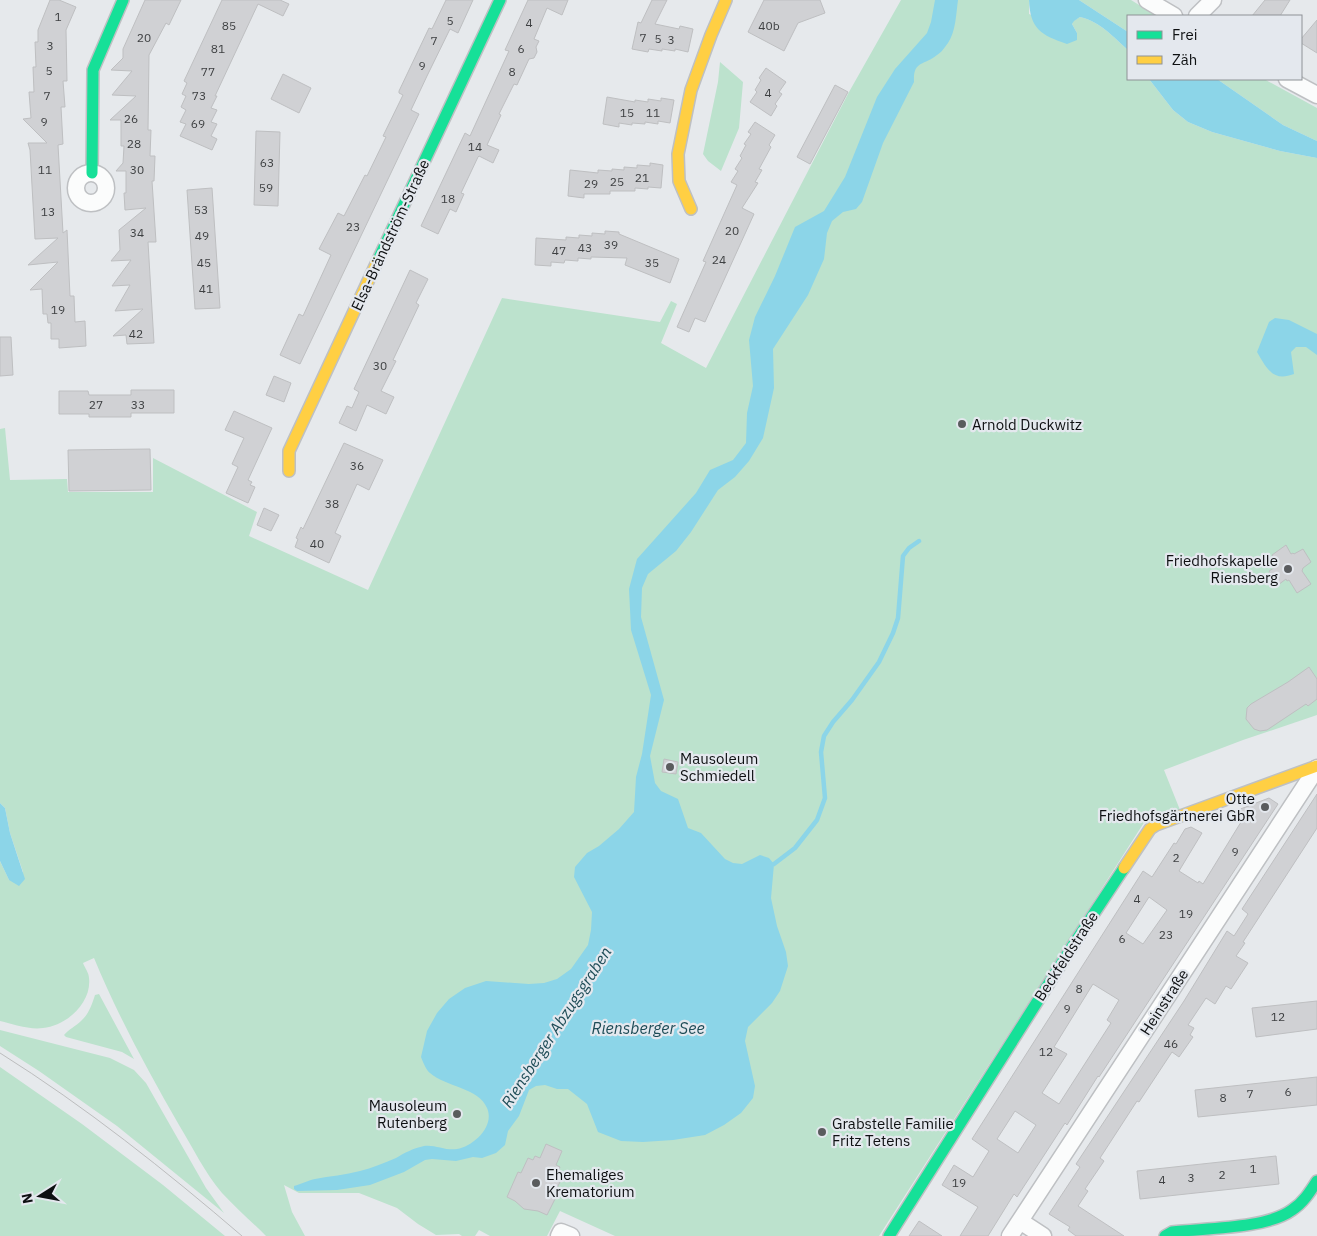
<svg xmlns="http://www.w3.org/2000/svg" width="1317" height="1236" viewBox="0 0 1317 1236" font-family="'IBM Plex Sans',sans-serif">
	<rect width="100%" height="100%" fill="#e6e9ec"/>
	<path fill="#bce2cd" d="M901,0H1029V14L1077,33L1072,24L1073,21L1080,17C1101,22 1113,37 1128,50V79H1149L1173,110L1188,122L1212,132L1280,151L1317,158V715L1243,740L1164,770L1180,810L1145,821L879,1236H615L560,1211L547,1236H490L479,1230L475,1236H462L459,1234L436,1235L418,1224L397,1208L359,1193H299L284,1185L292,1212L305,1236H266C252,1222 236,1208 222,1193C205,1173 193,1148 179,1125C148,1071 118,1016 94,958L83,963C85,968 89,973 89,978C92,1003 66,1026 43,1028C29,1030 13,1024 0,1021V861L9,880L23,872L10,833L5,808L0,803V429L5,428L10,480L67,479L68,492H153V458L257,512L249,536L368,590L502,298L660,322L671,301L677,304L661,343L706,368L849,92Z
		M1079,0H1131L1157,16H1128V32Z
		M720,62L743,82L739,128L721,171L708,161L703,154L718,82Z
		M1217,79H1264L1317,108V141L1283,125Z
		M99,994L134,1059L122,1052L66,1037L64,1035C69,1029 76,1026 81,1021C89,1014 92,1004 95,995Z
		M0,1030L110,1058L134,1070L146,1083L206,1188L224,1213L117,1126L39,1071L0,1046Z
		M0,1067L82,1124L163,1185L225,1236H0Z"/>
	<path fill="#8cd5e8" d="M935,0H958C956,14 956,31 948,43C945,47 941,53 937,55C924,66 913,60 914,82L883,143L862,202L856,209L843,212L832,221L827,233L824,259L808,295L773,349L774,388L763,438L749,461L735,477L718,490L691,532L676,551L648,574L642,588L641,617L664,700L650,756L655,783L661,791L678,799L688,828L701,833L725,859L733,863L742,864L760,855L769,858L774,864L771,898L777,926L786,952L788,966L780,991L772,1003L748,1027L745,1041L755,1086L753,1098L741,1113L724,1125L705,1135L673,1140L643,1142L621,1141L598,1132L587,1104L568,1089H557L545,1085L536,1086L529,1090L519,1116L508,1131L505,1145L496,1153L482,1158L473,1157L456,1161L432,1159L425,1160L404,1172L370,1185L337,1190L297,1191L294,1189V1186C301,1184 309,1180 315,1179C330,1176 345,1175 360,1171C372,1168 384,1163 396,1158C404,1153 414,1148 424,1146C434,1144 446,1151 457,1149C474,1146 495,1126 487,1108C479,1088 446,1087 430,1073C426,1070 423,1062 421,1057L427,1031L437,1013L449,999L465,988L486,981L529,984L544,983L557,979L571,969L588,945L591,930L592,912L574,877L575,867L587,853L599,846L619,829L634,812L636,777L642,754L651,695L631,630L629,589L637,559L696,493L710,470L733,460L746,443L747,413L753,386L749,340L755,317L775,276L795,227L824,211L845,177L877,97L895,69L927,33L931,22Z
		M1029,0H1079L1128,32V50C1113,37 1101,22 1080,17L1074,21L1072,24L1077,33V40L1067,44C1041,35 1030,29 1029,0Z
		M1149,79H1217L1283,125L1317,141V158L1280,151L1212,132L1188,122L1173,110Z
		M1275,318L1289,320L1317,334V355L1306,347H1296L1291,352L1294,374C1273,382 1267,369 1257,352L1269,322Z
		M0,803L5,808L10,833L25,879L19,886L9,880L0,861Z"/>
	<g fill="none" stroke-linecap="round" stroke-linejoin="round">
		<path stroke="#8cd5e8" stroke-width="4.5" d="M774,864L795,848L817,820L825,798L821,752L824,736L833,722L852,700L879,662L893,633L898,618L903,556L909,548L919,541"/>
	</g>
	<path fill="#d0d1d4" stroke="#bebfc1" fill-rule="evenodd" d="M50,0H59L76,7L66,30L67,81H63L65,107H61L63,144L58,145L63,233L67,230L70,296H74L75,322L85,321L86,346L59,348V339H51V323H48L47,314H43L42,289L30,290L58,262L28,265L58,238L35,239L30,150L28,143H47L23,119L31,118L29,92H34L33,67H36L35,42H38V30Z
		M145,0H181L169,25L166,23L149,55L148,130H151L150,156H155L154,181H152L156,242H148L154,343L127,344L126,335L113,336L143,309L115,311L130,285L112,286L131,260L111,261L120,250L119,230L146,208L125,210L124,193H126V171H116L123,163L124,146H121V120H110L136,96L112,95L132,71L111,70L123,58V49Z
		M222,0H280L289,4L283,16L258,4L215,96H217L211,108L217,110L211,122L217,124L211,136L217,139L212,150L180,136L186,124L180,122L186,110L181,107L186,96L182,94L187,83L184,81Z
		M446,0H473L458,33L450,29L427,76L411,110L419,114L300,364L280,355L299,314L303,316L331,255L319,249L338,213L344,216L365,175L367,176L386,137L383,136L403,95L399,93V91L429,28L432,29Z
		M528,0H568L562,15L547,8L534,39L539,41L536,47L537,52L534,58L529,59L517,85L514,84L499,114L501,115L487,145L499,150L493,163L479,156L478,157L461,193L464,194L456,212L450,209L438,234L421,226L465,133L470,136L509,51L505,50Z
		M652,0H667L655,24L679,29L680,26L693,29L688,52L675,49V51L662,49V51L649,49L648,52L632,49L638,22L641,23Z
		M764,0H820L825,13L798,23L784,51L748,32Z
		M1265,0H1290L1280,16H1252Z
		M1317,20V53L1301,43V39Z
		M766,68L786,82L779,92L782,94L775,104L777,106L771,116L750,102L757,92L755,90L761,80L759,78Z
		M283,74L311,88L299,113L271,99Z
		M835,85L848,92L810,164L797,157Z
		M607,97L635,102V100L648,102V99L661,101V98L674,100L670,123L658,121V124L645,122V124L632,123V125L619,123V127L603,124Z
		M755,122L775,135L769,145L771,147L759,169L762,170L755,182L758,183L742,208L754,214L705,322L695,318L689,332L677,327L706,262L703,261L737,185L731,182L738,171L735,169L742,158L740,156L746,145L744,144L751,134L748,132Z
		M256,131L280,132L278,206L254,205Z
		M650,163L663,165L661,188L648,187V189L635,188V191H610V194H584V198L568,196L570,170L598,173V170L612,171V169L624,170V167L637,168V165L650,166Z
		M212,188L220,308L195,309L187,190Z
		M605,231L619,232V234L679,259L670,283L625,265L627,258L591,257V259L578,258V261L565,260L564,263L551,262V266L535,265L536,238L566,240V237L579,238V235L592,236V233L605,234Z
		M410,270L428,279L416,303L419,305L393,360L396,361L381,391L394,397L386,414L367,405L356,431L339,423L347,406L352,408L359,392L354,389Z
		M0,337H11L13,375L0,376Z
		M274,376L291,383L284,402L266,395Z
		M131,390H174V413H131V417H89V414H59V391H88L89,395H131Z
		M234,411L272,428L248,480L252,482L250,485L255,487L248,503L226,493L238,467L232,464L244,438L225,430Z
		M344,443L383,460L369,490L357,484L335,533L341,536L329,563L295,547L298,539L296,538L301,527L303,529Z
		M150,449L151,490L69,491L68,450Z
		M264,508L279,515L271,531L257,525Z
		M1286,545L1291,554L1293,553L1294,554L1303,549L1311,562L1303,568L1302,571L1311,584L1297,593L1289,580L1287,581L1286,579L1278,585L1269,571L1277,566L1276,564L1277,563L1272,555Z
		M1309,667L1317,679V699L1308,706L1306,704L1267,730L1260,731L1254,729L1246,719L1247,708L1251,704L1288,682Z
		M664,759L678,762L676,774L662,772Z
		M1317,794V828L1243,942L1245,943L1236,956L1248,963L1231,989L1226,986L1215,1004L1206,998L1188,1025L1194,1028L1190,1035L1193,1037L1179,1057L1172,1052L1139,1102L1137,1101L1100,1158L1104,1161L1085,1189L1088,1191L1078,1206L1124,1236H1076L1068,1230L1070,1227L1049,1214L1080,1167L1076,1164L1184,1001L1227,931L1234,936L1248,914L1242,909Z
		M1269,798L1278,804L1099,1077L1098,1076L1067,1125L1065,1123L1017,1197L1014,1194L988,1236H960L978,1207L942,1185L954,1165L973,1177L989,1151L972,1139L1143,871L1152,877L1174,843L1176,844L1185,829L1191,827L1202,833L1179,871L1198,883L1199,881L1203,884L1241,822L1230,813ZM1149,897L1167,910L1143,944L1126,933ZM1093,984L1119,1000L1107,1020L1111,1023L1059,1104L1042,1093L1067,1054L1054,1047ZM1015,1111L1036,1125L1018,1153L997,1139Z
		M1317,1001V1029L1256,1037L1252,1008Z
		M1317,1077V1105L1198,1117L1195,1090Z
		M546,1144L562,1151L556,1165L560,1167L558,1172L564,1174L556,1190L559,1191L547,1215L538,1211L524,1209L515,1201L507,1197L518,1172L521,1173L528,1158L533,1160L535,1156L540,1158Z
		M1276,1156L1279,1184L1140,1199L1137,1171Z
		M919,1221L942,1236H909Z"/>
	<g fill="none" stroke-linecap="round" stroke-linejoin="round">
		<defs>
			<path id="street" d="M1147,0L1174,16
				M1197,16L1213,0
				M1287,79L1317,95
				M76 188a15 15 0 1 1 30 0a15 15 0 1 1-30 0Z
				M1020,1221L1043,1236
				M559,1236L561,1232L571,1236
				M1010,1236L1317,768"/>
			<path id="fast" d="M92,173L93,70L123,0
				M377,262L500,0
				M889,1236L1075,942L1124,868
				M1165,1236L1172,1232C1205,1228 1266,1229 1292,1210C1303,1203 1310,1192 1317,1181"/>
			<path id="slow" d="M691,209L679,181L678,154L691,90L711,35L726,0
				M289,471V451L377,262
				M1124,868L1150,829L1156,825L1317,766"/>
		</defs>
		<use href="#street" stroke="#bec0c3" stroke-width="19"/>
		<use href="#fast" stroke="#bec0c3" stroke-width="14"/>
		<use href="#slow" stroke="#bec0c3" stroke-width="14"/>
		<use href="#street" stroke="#fbfcfc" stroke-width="16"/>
		<use href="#fast" stroke="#16e098" stroke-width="11"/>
		<use href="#slow" stroke="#ffcf43" stroke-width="11"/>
		<path stroke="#bcbdbe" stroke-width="1" d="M0,1053C86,1107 165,1170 242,1236"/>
	</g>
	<g fill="#5a5c5e" stroke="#e4e8ee" stroke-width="2">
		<circle cx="962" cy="424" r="5"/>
		<circle cx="1288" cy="569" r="5"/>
		<circle cx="670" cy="767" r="5"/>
		<circle cx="1265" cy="807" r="5"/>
		<circle cx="457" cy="1114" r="5"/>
		<circle cx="822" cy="1132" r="5"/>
		<circle cx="536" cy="1183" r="5"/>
	</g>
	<g text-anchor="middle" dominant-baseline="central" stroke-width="4.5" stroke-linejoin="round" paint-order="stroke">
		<g font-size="12" fill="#3e4042">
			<text x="58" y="16">1</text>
			<text x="450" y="20">5</text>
			<text x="529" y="22">4</text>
			<text x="229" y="25">85</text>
			<text x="769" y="25">40b</text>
			<text x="144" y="37">20</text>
			<text x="643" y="37">7</text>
			<text x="658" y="38">5</text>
			<text x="671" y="39">3</text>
			<text x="434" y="40">7</text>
			<text x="50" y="45">3</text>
			<text x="218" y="48">81</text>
			<text x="521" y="48">6</text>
			<text x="422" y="65">9</text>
			<text x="49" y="70">5</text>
			<text x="208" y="71">77</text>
			<text x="512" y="71">8</text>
			<text x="768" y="92">4</text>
			<text x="47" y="95">7</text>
			<text x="199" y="95">73</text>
			<text x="627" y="112">15</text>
			<text x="653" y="112">11</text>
			<text x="131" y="118">26</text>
			<text x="44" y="121">9</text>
			<text x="198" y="123">69</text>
			<text x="134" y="143">28</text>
			<text x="475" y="146">14</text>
			<text x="267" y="162">63</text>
			<text x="45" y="169">11</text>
			<text x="137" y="169">30</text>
			<text x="642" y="177">21</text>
			<text x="617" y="181">25</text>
			<text x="591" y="183">29</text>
			<text x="266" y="187">59</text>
			<text x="448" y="198">18</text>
			<text x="201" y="209">53</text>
			<text x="48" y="211">13</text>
			<text x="353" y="226">23</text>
			<text x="732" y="230">20</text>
			<text x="137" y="232">34</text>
			<text x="202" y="235">49</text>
			<text x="611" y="244">39</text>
			<text x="585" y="247">43</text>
			<text x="559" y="250">47</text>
			<text x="719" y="259">24</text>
			<text x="204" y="262">45</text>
			<text x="652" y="262">35</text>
			<text x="206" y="288">41</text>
			<text x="58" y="309">19</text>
			<text x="136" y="333">42</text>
			<text x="380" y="365">30</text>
			<text x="96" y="404">27</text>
			<text x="138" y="404">33</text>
			<text x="357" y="465">36</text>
			<text x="332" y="503">38</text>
			<text x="317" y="543">40</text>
			<text x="1235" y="851">9</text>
			<text x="1176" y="857">2</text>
			<text x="1137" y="898">4</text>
			<text x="1186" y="913">19</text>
			<text x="1166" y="934">23</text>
			<text x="1122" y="938">6</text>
			<text x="1079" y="988">8</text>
			<text x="1067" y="1008">9</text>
			<text x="1278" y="1016">12</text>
			<text x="1171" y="1043">46</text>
			<text x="1046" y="1051">12</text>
			<text x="1288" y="1091">6</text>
			<text x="1250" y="1093">7</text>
			<text x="1223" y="1097">8</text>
			<text x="1253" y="1168">1</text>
			<text x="1222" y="1174">2</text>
			<text x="1191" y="1177">3</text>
			<text x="1162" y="1179">4</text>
			<text x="959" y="1182">19</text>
		</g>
		<g font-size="15" fill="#0e1012" stroke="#e4e8ee">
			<text transform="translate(390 235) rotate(-65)">Elsa-Brändström-Straße</text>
			<text transform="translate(1066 956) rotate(-57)">Beckfeldstraße</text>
			<text transform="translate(1164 1002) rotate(-57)">Heinstraße</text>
		</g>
		<g font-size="15" fill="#0e1012" stroke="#e4e8ee" text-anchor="start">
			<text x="972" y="424">Arnold Duckwitz</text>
			<text x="1278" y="560" text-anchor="end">Friedhofskapelle<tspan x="1278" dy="17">Riensberg</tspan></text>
			<text x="680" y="758">Mausoleum<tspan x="680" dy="17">Schmiedell</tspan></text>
			<text x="1255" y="798" text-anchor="end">Otte<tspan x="1255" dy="17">Friedhofsgärtnerei GbR</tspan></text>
			<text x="447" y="1105" text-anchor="end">Mausoleum<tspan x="447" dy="17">Rutenberg</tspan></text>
			<text x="832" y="1123">Grabstelle Familie<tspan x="832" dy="17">Fritz Tetens</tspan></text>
			<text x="546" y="1174">Ehemaliges<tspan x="546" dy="17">Krematorium</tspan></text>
		</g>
		<g font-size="16" font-style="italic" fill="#1e4c57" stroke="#e4e8ee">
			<text transform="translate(556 1027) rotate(-57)">Riensberger Abzugsgraben</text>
			<text x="648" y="1028">Riensberger See</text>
		</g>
	</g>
	<rect x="1127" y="15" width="175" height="65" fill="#e4e8ee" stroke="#8e9296"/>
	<rect x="1137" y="31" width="25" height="8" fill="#16e098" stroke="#8e9296"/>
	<text x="1172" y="40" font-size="15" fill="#0e1012">Frei</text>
	<rect x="1137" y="56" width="25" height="8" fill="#ffcf43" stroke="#8e9296"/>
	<text x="1172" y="65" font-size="15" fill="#0e1012">Zäh</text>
	<g transform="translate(40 1196) rotate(259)" stroke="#e4e8ee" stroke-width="4" paint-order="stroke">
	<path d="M0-4L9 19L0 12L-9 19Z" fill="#0e1012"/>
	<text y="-8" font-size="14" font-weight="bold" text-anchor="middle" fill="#0e1012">N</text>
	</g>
</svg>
